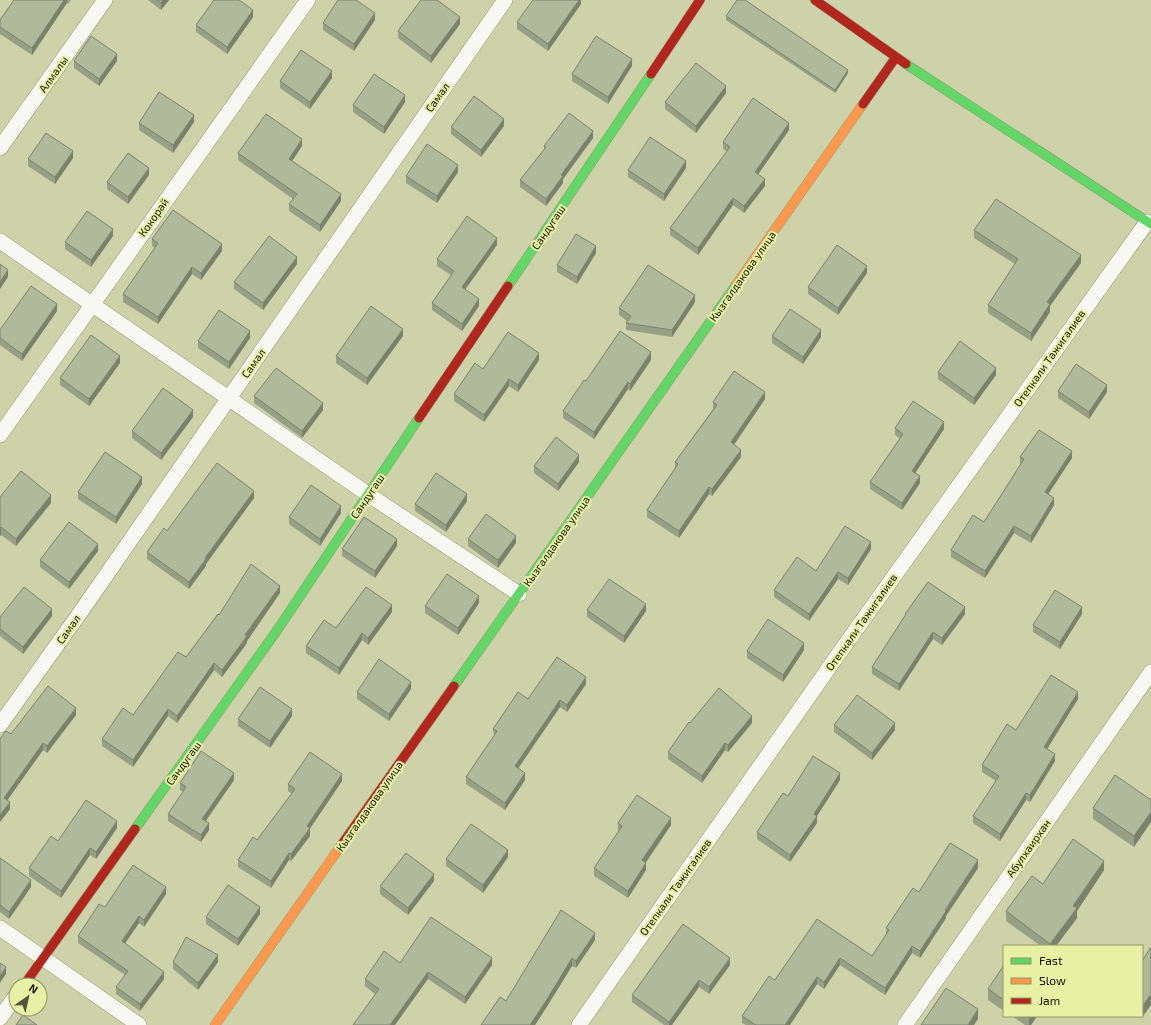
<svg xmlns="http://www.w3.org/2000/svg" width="1151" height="1025" viewBox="0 0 1151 1025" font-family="'Exo 2',sans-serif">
	<rect width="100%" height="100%" fill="#cdd2a9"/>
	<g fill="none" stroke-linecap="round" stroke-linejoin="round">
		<defs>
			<path id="street" d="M0,148L105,0
				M0,241L369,495L519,594
				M0,435L308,0
				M0,725L82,610L505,0
				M0,928L139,1025
				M0,1018L16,996
				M579,1025L835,659L1147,222
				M905,1025L1151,672"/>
			<path id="fast" d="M906,64L1151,224
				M508,286L651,74
				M454,686L736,285
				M135,829L278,629L419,418"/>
			<path id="slow" d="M736,285L863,104
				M215,1025L340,847"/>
			<path id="jam" d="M815,0L906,64
				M651,74L700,0
				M863,104L896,57
				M419,418L508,286
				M340,847L454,686
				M24,985L135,829"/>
		</defs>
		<use href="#street" stroke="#929575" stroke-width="16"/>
		<use href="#fast" stroke="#929575" stroke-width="10"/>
		<use href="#slow" stroke="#929575" stroke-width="10"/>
		<use href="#jam" stroke="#929575" stroke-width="10"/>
		<use href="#street" stroke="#f8f8f2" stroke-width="15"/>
		<use href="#fast" stroke="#63d668" stroke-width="9"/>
		<use href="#slow" stroke="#ff974d" stroke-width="9"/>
		<use href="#jam" stroke="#b3261e" stroke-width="9"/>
	</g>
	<path fill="#97a085" d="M14,0H71L68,4L67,3L32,55L0,34V20Z
		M148,0H169L161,10Z
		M581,0V4L548,51L517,29V22Z
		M726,16L848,73L835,93L726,20Z
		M253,17L227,54L196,32V25Z
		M375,20L354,51L323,30V23Z
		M460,24L431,63L398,38V31Z
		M74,61H117L99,86L74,68Z
		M632,66L608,104L572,81V74Z
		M332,78L310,109L280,88V81Z
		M726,93L696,133L665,109V102Z
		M405,102L384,134L353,112V105Z
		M194,122L173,153L139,130V123Z
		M504,126L481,157L451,134V127Z
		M789,130L758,174L765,186L744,213L733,205L698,255L670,235V228L727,152L723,149V142Z
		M593,138L563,179V183L546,206L520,187V180L544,150V146Z
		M302,146L292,161L341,201L320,232L289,211V204L293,199L238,160V153Z
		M73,158L55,184L28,166V159Z
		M686,168L664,201L628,177V170Z
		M458,172L437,203L406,183V176Z
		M149,175L128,204L107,189V182Z
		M974,230L1081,263L1050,306V312L1031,341L988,313V305L1015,264L974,238Z
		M113,236L91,267L65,249V242Z
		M152,239L222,251L201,280L192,274L158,324L123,302V294L155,248L152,246Z
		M497,245L465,289L479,306L462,331L432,310V303L451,275L437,266V259Z
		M596,253L577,284L557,272V265Z
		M297,264L263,310L234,289V282Z
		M867,273L838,315L808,294V287Z
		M695,302L672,337L626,330V323L627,321L619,315V308Z
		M57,311L22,361L0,345V330Z
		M403,336L367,385L336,363V356Z
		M772,336L821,337L803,364L772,343Z
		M250,338L229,369L198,348V341Z
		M539,360L518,392L509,386L484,422L454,401V394L483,369Z
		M651,360L630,391L628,389L594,439L563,418V411L586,381Z
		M120,363L89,406L60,385V378Z
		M938,372L996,375L974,405L938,379Z
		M1058,391L1107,392L1089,419L1058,398Z
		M254,396L323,410L302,438L254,403Z
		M765,399L734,445L741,457L712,496L709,494L679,538L647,517V510L675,469V462L713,409V402Z
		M193,417L161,460L132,438V431Z
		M895,428L944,429L915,473L920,483L902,510L870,489V482L900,439L895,435Z
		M1020,457L1072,458L1048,494L1054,505L1031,543L1014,533L985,578L951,557V550L984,522L1021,464H1020Z
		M579,462L558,491L534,473V466Z
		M142,484L116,524L78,499V492Z
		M0,497L51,503L16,546L1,535L0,536Z
		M254,498L206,564V566L189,589L147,559V552L167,531Z
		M467,501L446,532L415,511V504Z
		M341,513L320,546L289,524V517Z
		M468,539L516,543L498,568L468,546Z
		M397,546L375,578L342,556V549Z
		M871,549L848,585L838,579L809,621L774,597V590L816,571Z
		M98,551L69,589L40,567V560Z
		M280,593L247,641V643L222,677L214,670L177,723L168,716L133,767L102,746V739L133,715L186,657L219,615Z
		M479,603L458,635L425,613V606Z
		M587,610L646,611L624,643L587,617Z
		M392,612L368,645L362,640L339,675L306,653V646L336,628Z
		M905,614H965L942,645L933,639L899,691L872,674V667L905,616Z
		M1082,614L1060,649L1033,632V625Z
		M52,616L23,654L0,636V617Z
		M804,650L783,682L747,658V651Z
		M586,684L567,712L560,707L518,768L525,780L505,810L466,784V777L494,736L493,729L528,699Z
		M411,689L389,721L357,699V692Z
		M1078,699L1047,749L1055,761L1030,802L1026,800L1000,841L973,823V816L996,781L982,772V765L1016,730Z
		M76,715L47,753L43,750L7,800L10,809L0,822V739L11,734Z
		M292,716L270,748L238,726V719Z
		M690,723H752L728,752L725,750L702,783L668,759V752Z
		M834,725L895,730L872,760L834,732Z
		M234,780L206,821L209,830L201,842L168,821V814L183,792L180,790V783Z
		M840,780L817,816V823L790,862L757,839V832L788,796Z
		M342,781L310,828V836L291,861L289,860L271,888L238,867V860L257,840L292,794L288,791V784Z
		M1151,800L1134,847L1093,819V808Z
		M618,823L671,825L646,863V870L628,898L594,876V868L619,831L618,830Z
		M117,828L96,859L90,855L61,898L29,876V868L58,841Z
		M508,857L483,893L446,866V859Z
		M0,858L31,887L9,919L0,912Z
		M978,868L946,916V918L920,958L912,953L885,995L840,965L824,989L817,984L790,1025H746L742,1023V1016L775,980L817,919L872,956L886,934V928L919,892Z
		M1104,870L1077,911V918L1056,946H1041L1006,921V911L1043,884Z
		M434,881L408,915L380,894V886Z
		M166,894L144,927L139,923L125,943L164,979L140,1011L116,994V987L125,975L78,943V936L105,907Z
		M260,914L238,946L206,924V917Z
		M595,940L576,968L572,966L546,1008L535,1025L506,1001Z
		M1151,947V1005L1143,1016H1142V961Z
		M173,962H218L198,990L173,969Z
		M400,963L492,965L465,1004L428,979L375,994L365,986V979Z
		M730,965L709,994L699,987L672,1025H664L632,1002V995Z
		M1004,965V1011L988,1000V989Z
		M1012,1016H1037L1031,1025H1025Z"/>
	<path fill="#7b826c" d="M64,0H67V3L32,55V48Z
		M163,0H169L161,10V3Z
		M579,0H581V4L548,51V44Z
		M253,10V17L227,54V47Z
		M375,13V20L354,51V44Z
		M460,17V24L431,63V56Z
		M117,54V61L99,86V79Z
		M632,59V66L608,104V97Z
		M848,70V73L835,93V90Z
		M332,71V78L310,109V102Z
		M726,86V93L696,133V126Z
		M405,95V102L384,134V127Z
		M194,115V122L173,153V145Z
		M504,119V126L481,157V150Z
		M789,123V130L755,179V172Z
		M593,131V138L563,179V183L546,206V199L561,175Z
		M302,139V146L289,166V159Z
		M73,151V158L55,184V177Z
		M686,161V168L664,201V194Z
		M458,165V172L437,203V196Z
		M149,168V175L128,204V197Z
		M765,179V186L744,213V206Z
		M341,194V201L320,232V225Z
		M733,198V205L698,255V248Z
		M113,229V236L91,267V260Z
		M497,238V245L462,294V287Z
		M222,244V251L201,280V273Z
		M596,246V253L577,284V277Z
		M1081,255V263L1050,306V312L1031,341V333L1047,302Z
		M297,257V264L263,310V303Z
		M867,266V273L838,315V308Z
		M192,267V274L158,324V317Z
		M8,270V277L0,289V282Z
		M695,295V302L672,337V330Z
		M479,299V306L462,331V324Z
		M57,304V311L22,361V354Z
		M403,329V336L367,385V378Z
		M821,330V337L803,364V357Z
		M250,331V338L229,369V362Z
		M651,352V360L630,391V384Z
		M539,353V360L518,392V385Z
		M120,356V363L89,406V399Z
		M996,368V375L974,405V398Z
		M509,379V386L484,422V415Z
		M628,382V389L594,439V432Z
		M1107,385V392L1089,419V412Z
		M765,392V399L731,449V442Z
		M323,403V410L302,438V431Z
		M193,410V417L161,460V453Z
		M944,422V429L912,478V471Z
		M741,450V457L712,496V489Z
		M1072,451V458L1045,499V492Z
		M579,455V462L558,491V484Z
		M920,476V483L902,510V503Z
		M142,477V484L116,524V517Z
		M709,487V494L679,538V531Z
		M254,491V498L206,564V566L189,589V582L205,558Z
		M467,494V501L446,532V525Z
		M51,495V503L16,546V539Z
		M1054,498V505L1031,543V536Z
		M341,506V513L320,546V539Z
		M1014,526V533L985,578V571Z
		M1,527V535L0,536V529Z
		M516,536V543L498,568V560Z
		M397,539V546L375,578V571Z
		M871,542V549L848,585V578Z
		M98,544V551L69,589V582Z
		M838,572V579L809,621V614Z
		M280,586V593L247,641V643L222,677V670L245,635Z
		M479,596V603L458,635V628Z
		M646,604V611L624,643V636Z
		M392,605V612L368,645V638Z
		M965,607V614L942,645V638Z
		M1082,607V614L1060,649V642Z
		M52,609V616L23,654V647Z
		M933,632V639L899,691V684Z
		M362,633V640L339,675V668Z
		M804,643V650L783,682V675Z
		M214,663V670L177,723V716Z
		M586,677V684L567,712V705Z
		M411,682V689L389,721V714Z
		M1078,692V699L1044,754V747Z
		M560,700V707L515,773V766Z
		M76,708V715L47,753V746Z
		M168,709V716L133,767V760Z
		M292,709V716L270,748V741Z
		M752,716V723L728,752V745Z
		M895,723V730L872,760V753Z
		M43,743V750L4,805V798Z
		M725,743V750L702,783V776Z
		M1055,754V761L1030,802V795Z
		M234,773V780L202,826V819Z
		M525,773V780L505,810V803Z
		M840,773V780L817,816V823L790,862V855L814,814Z
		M342,774V781L307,833V826Z
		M1026,793V800L1000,841V834Z
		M10,802V809L0,822V815Z
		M1151,812V822L1134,847V836Z
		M671,818V825L642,867V860Z
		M117,821V828L96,859V852Z
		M209,823V830L201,842V835Z
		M310,828V836L291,861V854Z
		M90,848V855L61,898V891Z
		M508,850V857L483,893V885Z
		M289,853V860L271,888V881Z
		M978,860V868L946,916V918L920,958V951Z
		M1104,861V870L1077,911V918L1056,946H1050V944L1073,906Z
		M646,863V870L628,898V891Z
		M434,874V881L408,915V908Z
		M31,880V887L9,919V912Z
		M166,887V894L144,927V920Z
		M260,907V914L238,946V939Z
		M139,916V923L122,948V941Z
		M595,933V940L576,968V961Z
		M912,946V953L885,995V988Z
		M218,955V962L198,990V983Z
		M492,958V965L465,1004V997Z
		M572,958V966L546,1008L535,1025H530Z
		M730,958V965L709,994V987Z
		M840,958V965L824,989V982Z
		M6,967V974L0,983V976Z
		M164,972V979L140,1011V1004Z
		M428,972V979L395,1025H390Z
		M817,977V984L790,1025H785Z
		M699,980V987L672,1025H669V1022Z
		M1151,994V1005L1143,1016V1006Z
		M978,1009V1019L974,1025H968Z
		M1030,1016H1037L1031,1025H1029V1017Z"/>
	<path fill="#b0ba9b" stroke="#7b826c" d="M14,0H64L32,48L0,27V20Z
		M157,0H163L161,3Z
		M214,0H239L253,10L227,47L196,25Z
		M338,0H356L375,13L354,44L323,23Z
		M421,0H437L460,17L431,56L398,31Z
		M533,0H579L548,44L517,22Z
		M737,0H745L848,70L835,90L726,16Z
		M91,36L117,54L99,79L74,61Z
		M596,36L632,59L608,97L572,74Z
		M301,50L332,71L310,102L280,81Z
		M696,63L726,86L696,126L665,102Z
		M374,74L405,95L384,127L353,105Z
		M159,92L194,115L173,145L139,123Z
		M474,96L504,119L481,150L451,127Z
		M753,98L789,123L755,172L765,179L744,206L733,198L698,248L670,228L730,147L723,142Z
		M569,113L593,131L561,175L563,176L546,199L520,180L546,147L544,146Z
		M266,114L302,139L289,159L341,194L320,225L289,204L297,194L238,153Z
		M46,133L73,151L55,177L28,159Z
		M650,137L686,161L664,194L628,170Z
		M427,144L458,165L437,196L406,176Z
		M128,153L149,168L128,197L107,182Z
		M996,199L1081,255L1047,302L1050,304L1031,333L988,305L1018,259L974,230Z
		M173,210L222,244L201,273L192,267L158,317L123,294L158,243L152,239Z
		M87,211L113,229L91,260L65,242Z
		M467,216L497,238L462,287L479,299L462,324L432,303L454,271L437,259Z
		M576,234L596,246L577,277L557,265Z
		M269,236L297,257L263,303L234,282Z
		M837,245L867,266L838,308L808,287Z
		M0,264L8,270L0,282Z
		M648,265L695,295L672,330L626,323L631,316L619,308Z
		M31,286L57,304L22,354L0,338V330Z
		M371,306L403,329L367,378L336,356Z
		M790,309L821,330L803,357L772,336Z
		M219,310L250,331L229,362L198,341Z
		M620,331L651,352L630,384L628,382L594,432L563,411L584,380L586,381Z
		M508,332L539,353L518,385L509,379L484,415L454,394L475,363L483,369Z
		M91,335L120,356L89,399L60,378Z
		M960,341L996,368L974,398L938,372Z
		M1076,364L1107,385L1089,412L1058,391Z
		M276,368L323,403L302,431L254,396Z
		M734,371L765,392L731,442L741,450L712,489L709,487L679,531L647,510L678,464L675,462L717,405L713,402Z
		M163,388L193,410L161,453L132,431Z
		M913,401L944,422L912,471L920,476L902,503L870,482L903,434L895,428Z
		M1039,430L1072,451L1045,492L1054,498L1031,536L1014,526L985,571L951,550L973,515L984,522L1024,459L1020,457Z
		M556,437L579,455L558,484L534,466Z
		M105,452L142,477L116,517L78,492Z
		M217,463L254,491L205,558L206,559L189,582L147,552L164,528L167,531Z
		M21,471L51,495L16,539L1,527L0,529V497Z
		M436,473L467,494L446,525L415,504Z
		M311,485L341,506L320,539L289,517Z
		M486,514L516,536L498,560L468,539Z
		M364,517L397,539L375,571L342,549Z
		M69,522L98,544L69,582L40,560Z
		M845,526L871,542L848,578L838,572L809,614L774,590L797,557L816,571Z
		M251,564L280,586L245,635L247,636L222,670L214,663L177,716L168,709L133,760L102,739L123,708L133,715L178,652L186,657L218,614L219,615Z
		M447,574L479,596L458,628L425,606Z
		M609,579L646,604L624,636L587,610Z
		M928,582L965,607L942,638L933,632L899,684L872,667L906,614H905Z
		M24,587L52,609L23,647L0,629V617Z
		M366,587L392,605L368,638L362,633L339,668L306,646L324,620L336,628Z
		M1055,590L1082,607L1060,642L1033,625Z
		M768,619L804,643L783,675L747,651Z
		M557,657L586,677L567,705L560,700L515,766L525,773L505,803L466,777L497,731L493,729L518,692L528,699Z
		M379,659L411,682L389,714L357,692Z
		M1051,675L1078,692L1044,747L1055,754L1030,795L1026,793L1000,834L973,816L999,776L982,765L1007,724L1016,730Z
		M48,686L76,708L47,746L43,743L4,798L10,802L0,815V739L6,731L11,734Z
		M260,687L292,709L270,741L238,719Z
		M719,688L752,716L728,745L725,743L702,776L668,752L689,722L690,723Z
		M857,695L895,723L872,753L834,725Z
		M201,751L234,773L202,819L209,823L201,835L168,814L186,787L180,783Z
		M310,752L342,774L307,826L310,828L291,854L289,853L271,881L238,860L253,837L257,840L295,789L288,784Z
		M813,756L840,773L814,814L817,816L790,855L757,832L783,793L788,796Z
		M1115,775L1151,800V812L1134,836L1093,808Z
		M637,795L671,818L642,860L646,863L628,891L594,868L622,826L618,823Z
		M86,800L117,821L96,852L90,848L61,891L29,868L51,836L58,841Z
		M471,824L508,850L483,885L446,859Z
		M1073,839L1104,861L1073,906L1077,908L1050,944L1006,911L1032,876L1043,884Z
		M950,843L978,860L945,910L946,911L920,951L912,946L885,988L840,958L824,982L817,977L785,1025H756L742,1016L769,976L775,980L817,919L872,956L889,930L886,928L913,888L919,892Z
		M406,853L434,874L408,908L380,886Z
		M0,858L31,880L9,912L0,905Z
		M133,865L166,887L144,920L139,916L122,941L164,972L140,1004L116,987L128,971L78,936L99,904L105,907Z
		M228,885L260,907L238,939L206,917Z
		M561,910L595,933L576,961L572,958L546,1001L530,1025H481L500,997L506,1001Z
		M431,917L492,958L465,997L428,972L390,1025H353L379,989L365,979L384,951L400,963Z
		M683,924L730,958L709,987L699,980L669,1022L632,995Z
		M186,937L218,955L198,983L173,962Z
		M1151,947V994L1143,1006L1142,1005V961Z
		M0,963L6,967L0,976Z
		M1004,965V1000L988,989Z
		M946,988L978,1009L968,1025H921Z
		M23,1015L37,1025H16Z"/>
	<g text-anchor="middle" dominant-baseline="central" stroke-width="4" stroke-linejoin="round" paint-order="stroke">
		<g font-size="11" fill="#101200" stroke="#e7f0a5">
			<text transform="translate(53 74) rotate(-55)">Алмалы</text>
			<text transform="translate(437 97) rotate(-55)">Самал</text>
			<text transform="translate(153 217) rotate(-55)">Кокорай</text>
			<text transform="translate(548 227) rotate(-56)">Сандугаш</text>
			<text transform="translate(742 276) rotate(-55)">Кызгалдакова улица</text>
			<text transform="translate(1049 358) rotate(-55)">Отепкали Тажигалиев</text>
			<text transform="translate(253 363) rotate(-55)">Самал</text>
			<text transform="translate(367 496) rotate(-56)">Сандугаш</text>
			<text transform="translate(556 541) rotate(-55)">Кызгалдакова улица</text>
			<text transform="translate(861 622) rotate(-55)">Отепкали Тажигалиев</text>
			<text transform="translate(68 629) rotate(-55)">Самал</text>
			<text transform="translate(183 763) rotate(-54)">Сандугаш</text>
			<text transform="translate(369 806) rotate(-55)">Кызгалдакова улица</text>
			<text transform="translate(1028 848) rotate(-55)">Абулхаирхан</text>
			<text transform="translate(675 887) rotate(-55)">Отепкали Тажигалиев</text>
		</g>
	</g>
	<rect x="1003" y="945" width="140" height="72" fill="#e7f0a5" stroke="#919763"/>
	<rect x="1011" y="958" width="20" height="6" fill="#63d668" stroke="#919763"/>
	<text x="1039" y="965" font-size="12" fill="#101200">Fast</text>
	<rect x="1011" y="978" width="20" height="6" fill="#ff974d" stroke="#919763"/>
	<text x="1039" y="985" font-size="12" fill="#101200">Slow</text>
	<rect x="1011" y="998" width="20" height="6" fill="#b3261e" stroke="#919763"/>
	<text x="1039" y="1005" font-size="12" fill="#101200">Jam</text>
	<g transform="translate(28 997) rotate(34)"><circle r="19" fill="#e7f0a5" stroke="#919763"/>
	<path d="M0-3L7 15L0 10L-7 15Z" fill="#52553b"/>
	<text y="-6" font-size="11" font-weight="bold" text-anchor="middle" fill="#101200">N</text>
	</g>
</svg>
